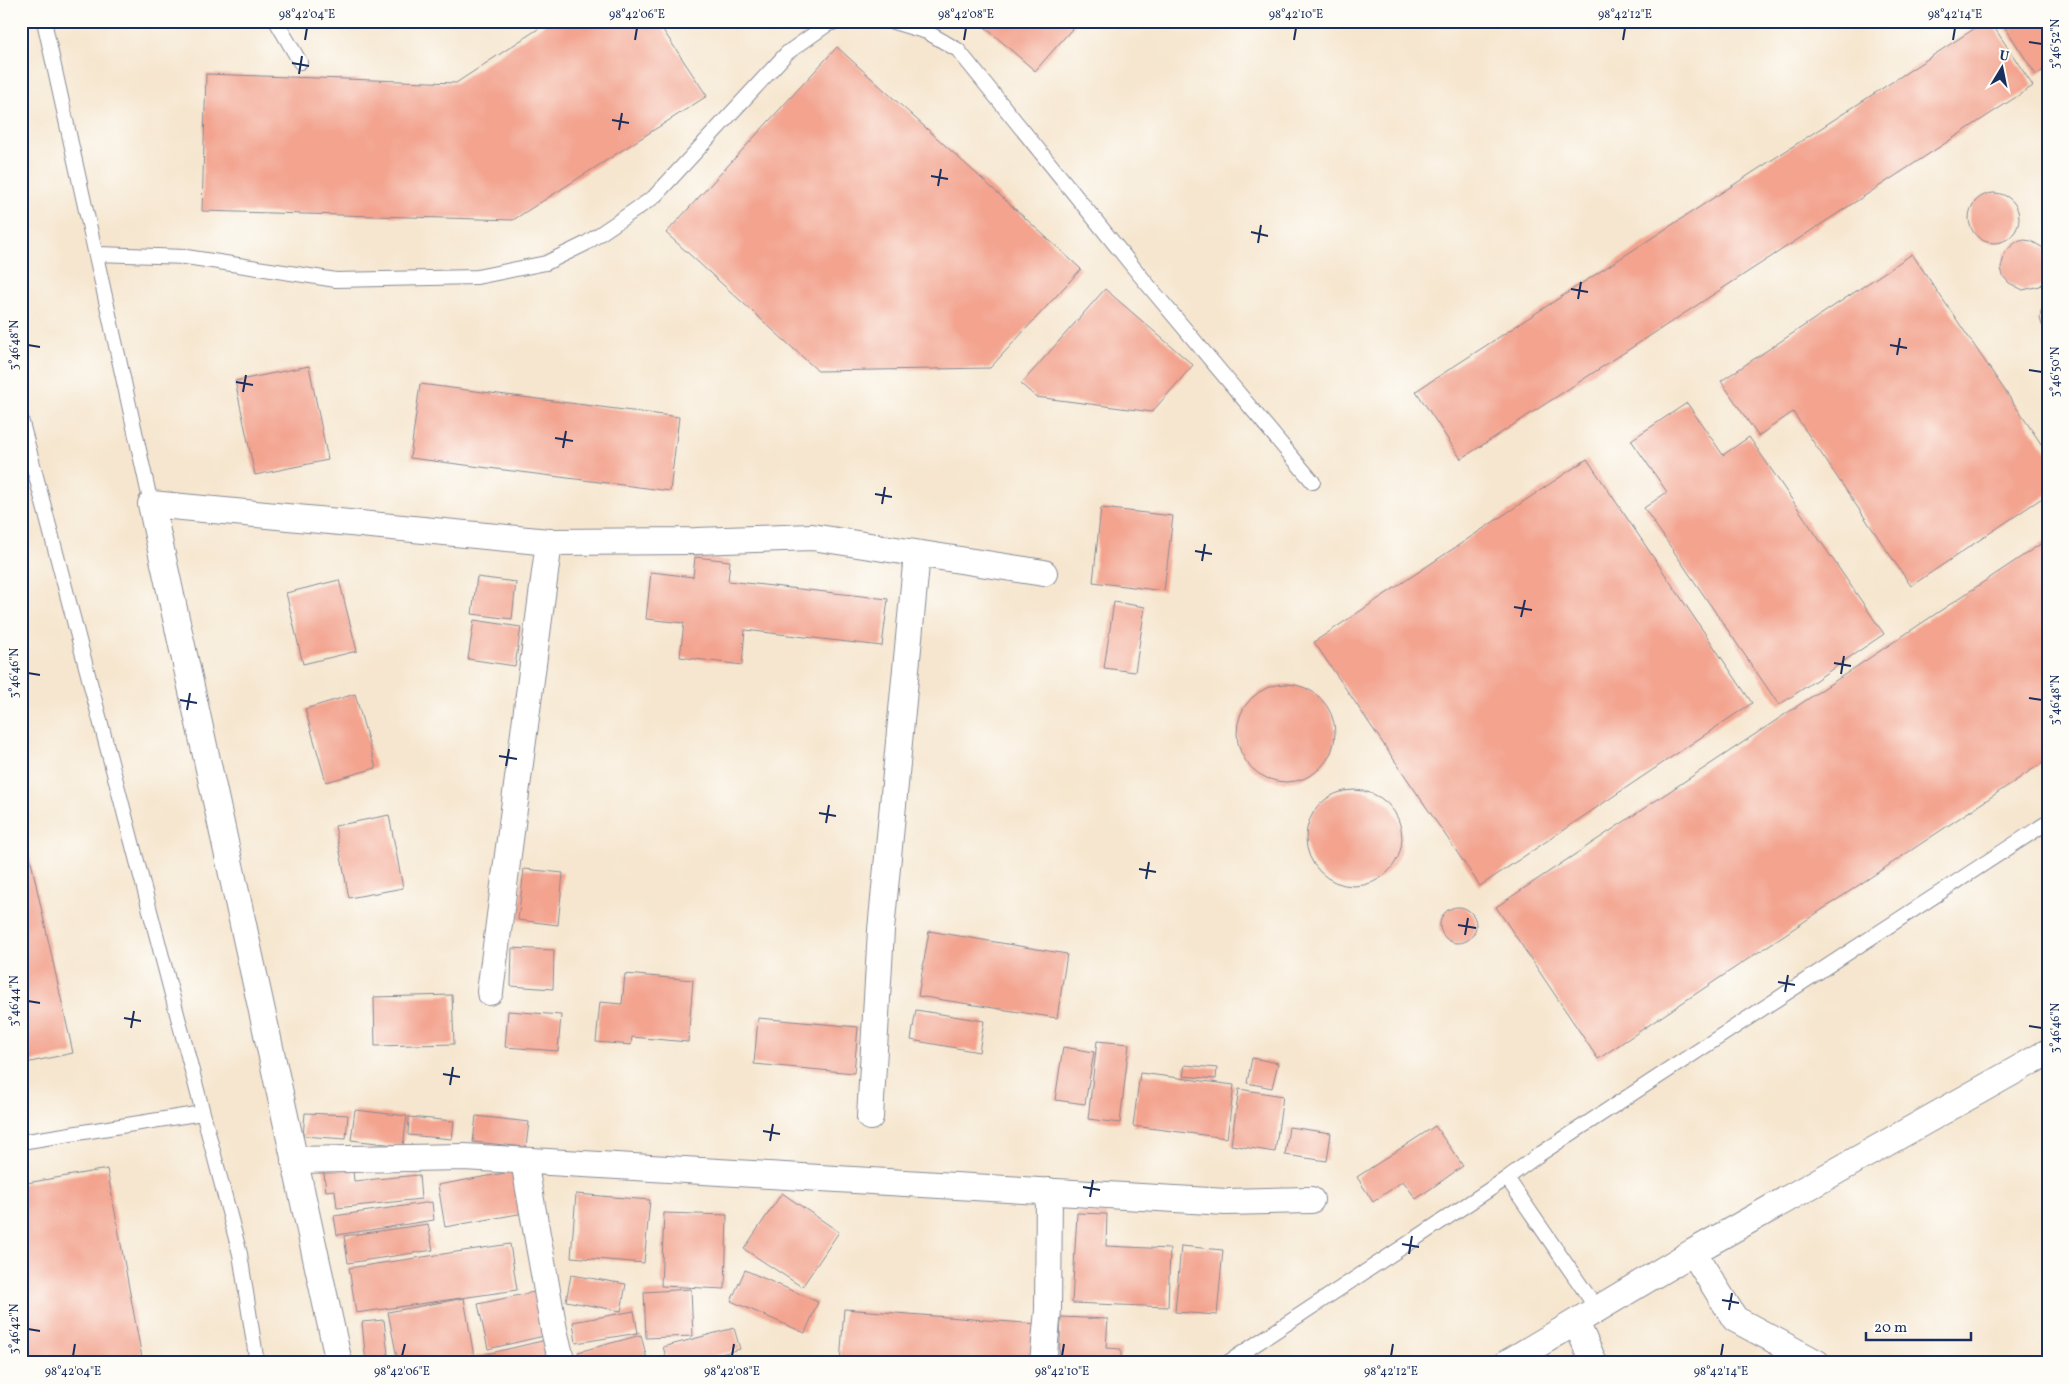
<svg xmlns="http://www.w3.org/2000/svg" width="2069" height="1384" viewBox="0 0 2069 1384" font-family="Vollkorn,serif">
	<rect width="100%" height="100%" fill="#fdfcf7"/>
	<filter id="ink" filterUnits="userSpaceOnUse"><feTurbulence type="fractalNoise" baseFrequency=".02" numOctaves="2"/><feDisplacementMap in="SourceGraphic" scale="10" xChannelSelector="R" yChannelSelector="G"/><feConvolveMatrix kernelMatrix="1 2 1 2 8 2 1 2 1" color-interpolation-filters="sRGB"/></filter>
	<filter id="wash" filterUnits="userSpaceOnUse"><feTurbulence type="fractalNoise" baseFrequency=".0096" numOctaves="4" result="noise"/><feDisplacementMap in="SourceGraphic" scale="20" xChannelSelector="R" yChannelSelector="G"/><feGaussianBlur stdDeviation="1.12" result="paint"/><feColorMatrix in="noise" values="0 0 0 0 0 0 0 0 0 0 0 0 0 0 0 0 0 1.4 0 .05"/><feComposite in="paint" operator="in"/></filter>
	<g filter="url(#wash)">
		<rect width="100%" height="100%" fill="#f6e6cf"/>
		<g id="blocks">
			<path fill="#f3a38e" d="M550,21H657L707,96L513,220L202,211L206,74L456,83Z
				M978,21H1079L1035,71Z
				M1986,21H1990L2033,86L1461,459L1416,391Z
				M2001,21H2048V67L2036,75Z
				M837,47L1081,269L990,368L818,371L666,233Z
				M1969 218a25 25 0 1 1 50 0a25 25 0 1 1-50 0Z
				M2024,240L2031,241L2045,249L2048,253V278L2040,286L2023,290L2009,283L2003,276L2001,268L2005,252L2016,242Z
				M1912,254L2048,454V494L1911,586L1793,412L1758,436L1721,381Z
				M1105,289L1193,365L1152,412L1036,397L1021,384Z
				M2048,301V334L2042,325L2040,318L2041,311Z
				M309,366L328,460L255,475L235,381Z
				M420,384L679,417L670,491L410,458Z
				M1687,403L1723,455L1749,437L1884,634L1779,705L1644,508L1667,492L1631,440Z
				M1587,459L1752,703L1480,886L1314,642Z
				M1101,508L1173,516L1164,591L1093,582Z
				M2048,539V759L1598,1059L1496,907Z
				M695,557L730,561L728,581L888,599L882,646L745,630L742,665L680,657L684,623L646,619L651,572L693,577Z
				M477,577L516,582L512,619L472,614Z
				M339,580L357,651L303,664L286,593Z
				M1114,602L1145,607L1135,672L1104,668Z
				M474,620L521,627L515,666L468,659Z
				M1237 733a49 49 0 1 1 98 0a49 49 0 1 1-98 0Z
				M355,694L376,768L326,782L305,709Z
				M1306 838a48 48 0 1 1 96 0a48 48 0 1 1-96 0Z
				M389,815L403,888L349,898L335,826Z
				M21,816L73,1053L21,1064Z
				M524,869L563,873L558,925L518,920Z
				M1440 925a18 18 0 1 1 36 0a18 18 0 1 1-36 0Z
				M929,931L1067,954L1057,1018L918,996Z
				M512,948L554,950L553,989L511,986Z
				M625,974L693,980L688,1042L632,1037L631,1045L596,1042L600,1002L622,1004Z
				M452,995L454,1044L375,1046L374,997Z
				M916,1010L984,1021L979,1052L911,1040Z
				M508,1011L561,1015L558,1051L505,1047Z
				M758,1018L858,1027L854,1073L754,1064Z
				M1097,1041L1129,1044L1120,1123L1088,1119Z
				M1063,1047L1094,1052L1085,1104L1055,1100Z
				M1252,1058L1278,1063L1272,1088L1247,1083Z
				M1185,1065L1217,1068L1216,1079L1183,1076Z
				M1140,1073L1234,1085L1227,1138L1133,1126Z
				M1239,1089L1283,1096L1275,1152L1231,1145Z
				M355,1110L407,1116L403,1146L351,1140Z
				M305,1113L348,1115L346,1139L303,1136Z
				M476,1116L529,1122L526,1147L473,1142Z
				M409,1117L454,1121L452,1139L408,1135Z
				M1435,1126L1463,1166L1416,1199L1403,1181L1373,1202L1357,1177Z
				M1289,1127L1331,1133L1327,1161L1285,1155Z
				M352,1161L354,1181L419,1175L421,1199L337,1208L335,1190L326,1191L323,1164Z
				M107,1169L143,1363H21V1184Z
				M516,1171L524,1213L445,1227L438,1185Z
				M782,1193L839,1232L802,1287L744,1249Z
				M576,1194L650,1200L644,1263L571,1257Z
				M432,1202L434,1220L337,1235L334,1216Z
				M664,1213L727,1215L725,1289L661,1286Z
				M1077,1213L1107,1214L1106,1246L1170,1249L1168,1307L1072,1303Z
				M428,1224L433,1250L348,1263L344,1236Z
				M510,1244L517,1290L356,1313L349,1268Z
				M1181,1246L1223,1250L1217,1315L1175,1312Z
				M745,1270L818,1302L805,1333L731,1301Z
				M571,1275L626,1284L621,1311L566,1301Z
				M691,1289L693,1336L646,1338L644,1292Z
				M534,1292L544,1336L488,1349L478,1304Z
				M464,1298L474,1357L546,1340L551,1363H472L471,1357L440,1363H398L388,1312Z
				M844,1309L1037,1324L1033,1363H840Z
				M634,1311L638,1333L576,1343L573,1322Z
				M1061,1317L1108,1319L1106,1348L1121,1349V1363H1059Z
				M384,1320L389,1363H366L362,1322Z
				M734,1328L740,1349L687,1363H668L663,1347Z
				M641,1335L648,1363H581L578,1352Z
				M737,1356L739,1363H713V1362Z"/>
		</g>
	</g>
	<g filter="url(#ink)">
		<use href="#blocks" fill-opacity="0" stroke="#888a96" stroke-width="1"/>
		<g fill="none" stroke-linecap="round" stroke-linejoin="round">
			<defs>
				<path id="service" d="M44,21L151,504
					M276,21L300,62
					M890,21L927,32L958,50L1138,273L1313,482
					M97,254L186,257L336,280L477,277L546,263L585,244L654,197L787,53L828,24L841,21
					M21,419L240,1254L257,1363
					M21,1142L202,1113
					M1507,1178L1597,1309
					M1227,1363L1507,1178L1537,1156L2048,822"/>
				<path id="minor" d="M490,992L549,542
					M870,1117L881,930L917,554
					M294,1160L464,1157L1226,1202L1311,1200
					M524,1161L554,1330L562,1363
					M1693,1252L1735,1319L1817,1363
					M1576,1322L1594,1363
					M339,1363L151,504L549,542L696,541L812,537L1044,573
					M1043,1363L1048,1310L1049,1191
					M1507,1363L1693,1252L2048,1052"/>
			</defs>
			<use href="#service" stroke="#888a96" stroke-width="16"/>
			<use href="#minor" stroke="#888a96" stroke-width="28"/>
			<use href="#service" stroke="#fff" stroke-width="14"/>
			<use href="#minor" stroke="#fff" stroke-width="26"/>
		</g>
	</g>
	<path fill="none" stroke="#1b2f5e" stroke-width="2" d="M305,40L307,28M635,40L637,28M964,40L966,28M1294,40L1296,28M1623,40L1625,28M1953,40L1955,28M2029,42L2042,44M292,63L309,66M299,74L302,56M612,120L629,123M619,130L622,113M931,176L948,179M938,186L941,169M1251,232L1268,236M1258,243L1261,225M1571,289L1588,292M1578,299L1581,282M28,345L40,347M1890,345L1907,348M1897,355L1900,338M2029,370L2042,372M236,382L253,385M243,392L246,375M555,438L573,441M563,448L566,431M875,494L892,497M882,504L885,487M1195,551L1212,554M1202,561L1205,544M1514,607L1532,610M1521,617L1525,600M1834,663L1851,666M28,673L40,675M1841,674L1844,656M2029,698L2042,700M180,700L197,703M187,710L190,693M499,756L517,759M506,766L509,749M819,813L836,816M826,823L829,805M1139,869L1156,872M1146,879L1149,862M1458,925L1476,928M1465,935L1468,918M1778,982L1795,985M1785,992L1788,975M28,1001L40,1003M124,1018L141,1021M2029,1026L2042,1028M131,1028L134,1011M443,1074L460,1077M450,1085L453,1067M763,1131L780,1134M770,1141L773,1124M1083,1187L1100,1190M1090,1197L1093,1180M1402,1244L1419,1247M1409,1254L1412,1236M1722,1300L1739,1303M1729,1310L1732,1293M28,1329L40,1331M73,1356L75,1344M402,1356L405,1344M732,1356L734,1344M1062,1356L1064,1344M1391,1356L1393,1344M1721,1356L1723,1344"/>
	<rect width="2069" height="1384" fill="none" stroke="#fdfcf7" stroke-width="55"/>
	<g transform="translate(2002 68) rotate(10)" stroke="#fdfcf7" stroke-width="4" paint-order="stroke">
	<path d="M0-4L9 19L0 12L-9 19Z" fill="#1b2f5e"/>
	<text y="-8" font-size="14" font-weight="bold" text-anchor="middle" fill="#1b2f5e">U</text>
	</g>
	<path d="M1866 1332v8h105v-8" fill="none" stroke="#1b2f5e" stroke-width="2.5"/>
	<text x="1874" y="1332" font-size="15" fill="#1b2f5e" stroke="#fdfcf7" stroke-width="4" paint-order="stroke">20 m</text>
	<rect x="28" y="28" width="2014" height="1328" fill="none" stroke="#1b2f5e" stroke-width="2"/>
	<g font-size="12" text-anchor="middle" fill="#1b2f5e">
		<text x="307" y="18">98°42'04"E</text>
		<text x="637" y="18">98°42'06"E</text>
		<text x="966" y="18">98°42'08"E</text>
		<text x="1296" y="18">98°42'10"E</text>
		<text x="1625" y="18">98°42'12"E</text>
		<text x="1955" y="18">98°42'14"E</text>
		<text transform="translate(2055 44) rotate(-90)" y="4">3°46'52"N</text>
		<text transform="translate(14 345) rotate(-90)" y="4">3°46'48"N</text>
		<text transform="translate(2055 372) rotate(-90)" y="4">3°46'50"N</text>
		<text transform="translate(14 673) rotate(-90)" y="4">3°46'46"N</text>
		<text transform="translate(2055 700) rotate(-90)" y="4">3°46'48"N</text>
		<text transform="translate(14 1001) rotate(-90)" y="4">3°46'44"N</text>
		<text transform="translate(2055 1028) rotate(-90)" y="4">3°46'46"N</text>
		<text transform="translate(14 1329) rotate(-90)" y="4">3°46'42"N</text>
		<text x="73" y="1375">98°42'04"E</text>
		<text x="402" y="1375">98°42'06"E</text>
		<text x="732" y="1375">98°42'08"E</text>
		<text x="1062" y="1375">98°42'10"E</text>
		<text x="1391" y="1375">98°42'12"E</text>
		<text x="1721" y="1375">98°42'14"E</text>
	</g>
</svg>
